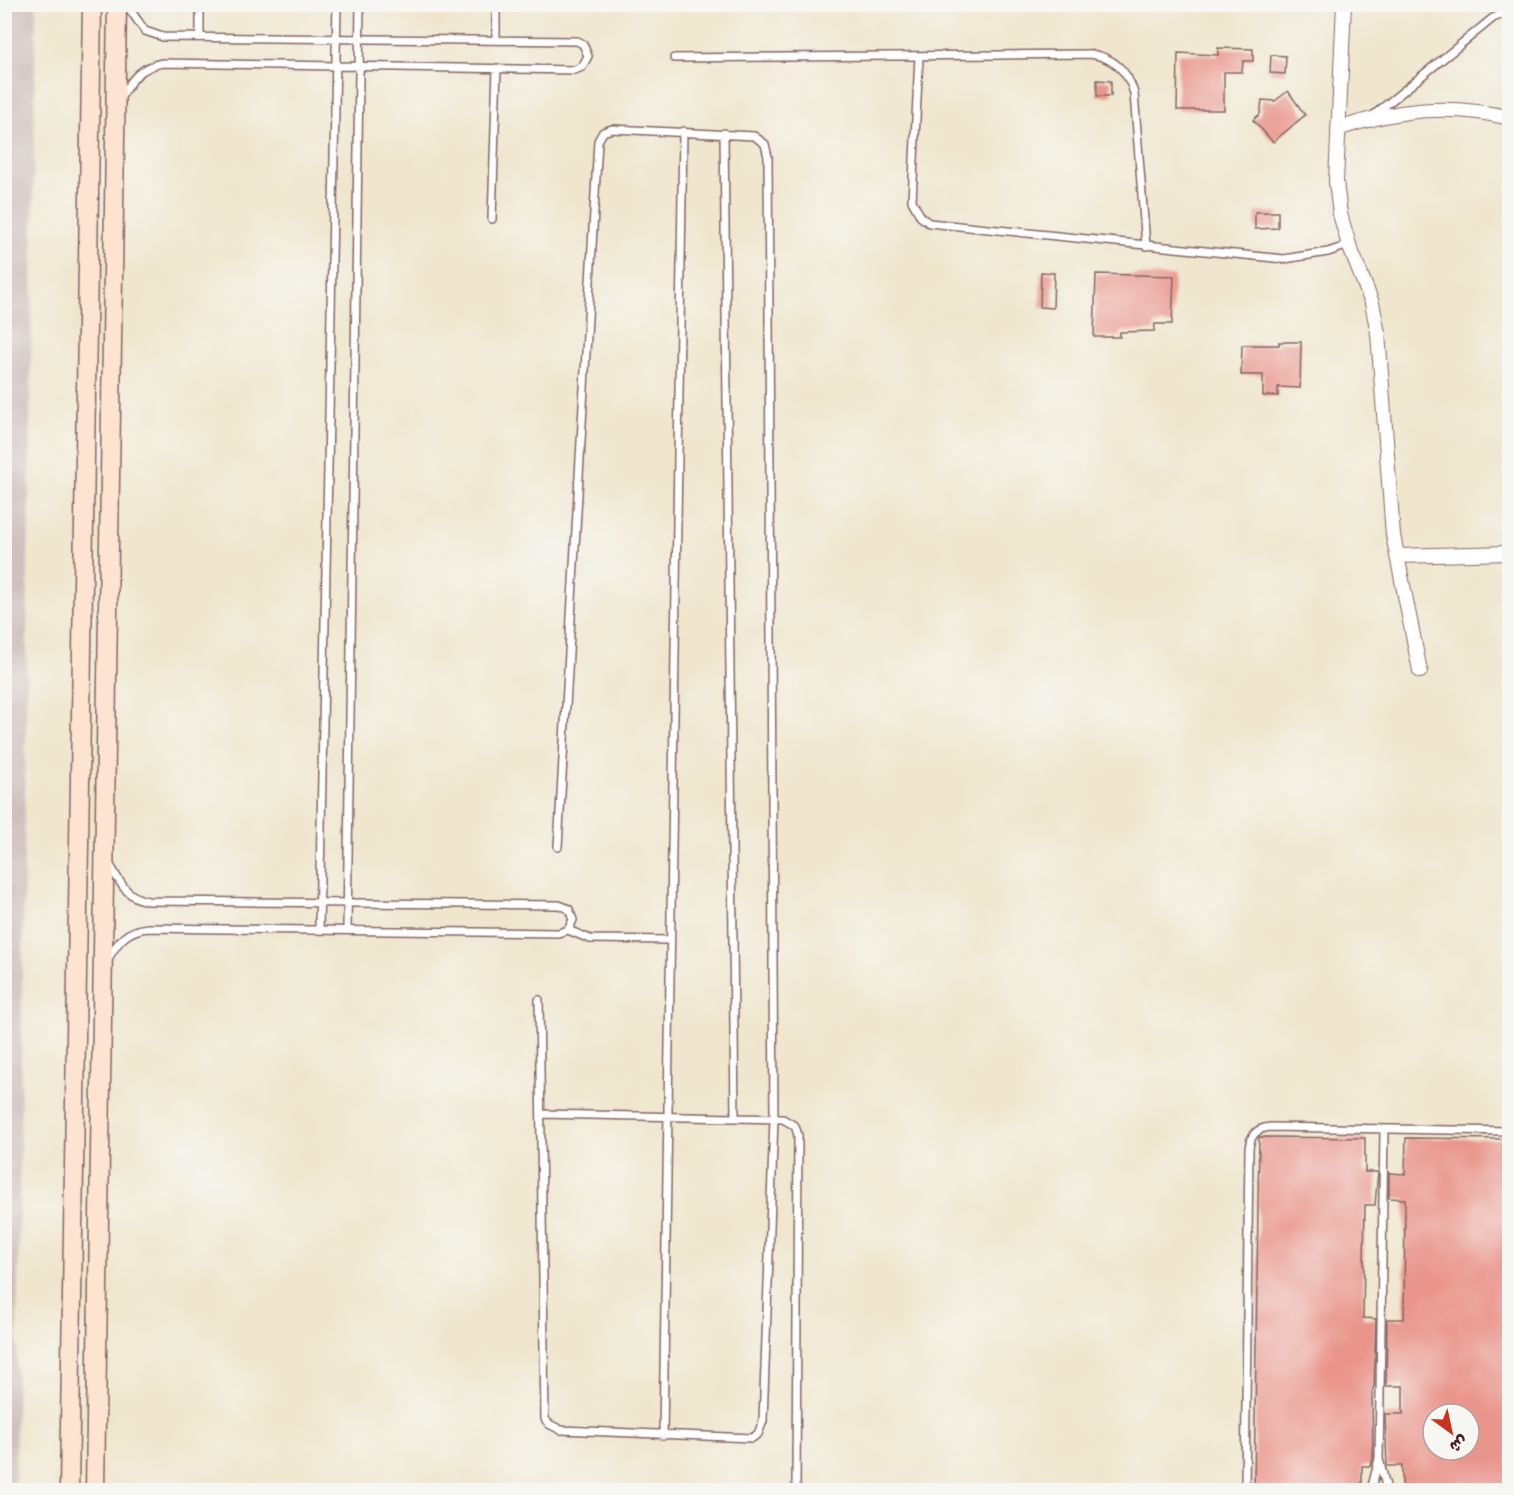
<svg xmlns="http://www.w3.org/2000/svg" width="1514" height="1495" viewBox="0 0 1514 1495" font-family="Mali,'Playpen Sans Arabic',sans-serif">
	<rect width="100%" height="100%" fill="#f6f6f2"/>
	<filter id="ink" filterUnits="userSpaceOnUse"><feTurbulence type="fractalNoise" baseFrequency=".0167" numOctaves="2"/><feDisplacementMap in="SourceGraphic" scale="12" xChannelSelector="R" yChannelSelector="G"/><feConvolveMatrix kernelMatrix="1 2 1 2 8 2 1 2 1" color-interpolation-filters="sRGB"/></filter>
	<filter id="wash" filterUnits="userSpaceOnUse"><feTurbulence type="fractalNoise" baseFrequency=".008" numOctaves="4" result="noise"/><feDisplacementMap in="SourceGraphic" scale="24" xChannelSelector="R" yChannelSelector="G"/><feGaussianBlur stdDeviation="1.35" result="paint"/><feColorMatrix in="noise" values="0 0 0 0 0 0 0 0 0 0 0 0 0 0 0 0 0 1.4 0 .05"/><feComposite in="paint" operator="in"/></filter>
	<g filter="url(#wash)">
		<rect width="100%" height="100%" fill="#efe6cd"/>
		<path fill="#cfc0bb" d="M36,5L15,1490H5L4,5Z"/>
		<g id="blocks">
			<path fill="#ea958b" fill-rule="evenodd" d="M1218,48L1253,49V61H1243L1242,72H1224V110H1177L1178,53L1218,55Z
				M1271,55L1286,56L1285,74L1270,73Z
				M1097,80L1111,81V96H1097Z
				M1288,91L1305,115L1273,142L1253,120L1260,114L1262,100L1275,101Z
				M1255,212H1278V228L1255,229Z
				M1041,272L1054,273L1053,308L1040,307Z
				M1096,274L1174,276L1172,324H1155L1154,331L1120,332V337H1094Z
				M1279,342H1301L1300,388L1278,387V396H1263V375H1241L1242,345H1279Z
				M1259,1137L1365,1138V1172H1378L1375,1205H1365L1363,1318L1376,1319L1374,1386L1372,1392L1373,1458L1371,1466H1362V1491H1254Z
				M1406,1138L1509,1139L1508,1491H1402V1466H1387L1385,1414H1403V1386H1386L1387,1319H1404L1405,1199L1389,1198V1173L1405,1174ZM1433,1414H1469V1450H1433Z"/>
		</g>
	</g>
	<g filter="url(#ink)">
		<use href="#blocks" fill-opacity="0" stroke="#846564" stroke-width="1.5"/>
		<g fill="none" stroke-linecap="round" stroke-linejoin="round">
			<defs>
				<path id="lane" d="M200,37V4
					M496,40V4
					M919,57L912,201L921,217L929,223L1284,259L1328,252L1349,245
					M674,58L1091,54C1114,58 1127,70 1134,93L1146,246
					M121,97C132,79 140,67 162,63L575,70L582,67L588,56L583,44L577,41L163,37L145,31L126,4
					M1375,114L1493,18L1510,11
					M724,133L735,1118
					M492,219L497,68
					M319,930L337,4
					M347,930L360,4
					M568,930L590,939L670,940
					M108,959C118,941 127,930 148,928L558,933L568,930L573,920L569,909L559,905L148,901C127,898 120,883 110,865
					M539,1000L545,1419L549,1424L561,1430L752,1438L758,1434L763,1421L774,1119L768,157L765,144L754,136L612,129L603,132L598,141L558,847
					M541,1114L783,1119L795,1126L798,1135L796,1490
					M663,1436L683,131
					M1379,1459L1387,1490
					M1245,1490L1249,1149C1250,1135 1257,1128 1271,1127L1510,1131
					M1371,1490L1379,1459L1384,1131"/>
				<path id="street" d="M1344,4L1336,182L1340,214L1349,245L1372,303L1378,333L1393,535L1420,671
					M1338,129C1396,109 1450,103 1510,118
					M1397,556L1510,553"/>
				<path id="secondary" d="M69,1490L92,4
					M95,1490L117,4"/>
			</defs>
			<use href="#lane" stroke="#846564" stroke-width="10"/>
			<use href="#street" stroke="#846564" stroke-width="16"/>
			<use href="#secondary" stroke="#846564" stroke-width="21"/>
			<use href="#lane" stroke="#fff" stroke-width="7"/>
			<use href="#street" stroke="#fff" stroke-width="14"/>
			<use href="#secondary" stroke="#fde4d0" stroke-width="18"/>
		</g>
	</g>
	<rect width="1514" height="1495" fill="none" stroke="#f6f6f2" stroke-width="24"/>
	<g transform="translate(1451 1432) rotate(147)"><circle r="28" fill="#f6f6f2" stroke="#b1a0a2" stroke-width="1.5"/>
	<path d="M0-4.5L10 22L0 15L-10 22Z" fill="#c8321e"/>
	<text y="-9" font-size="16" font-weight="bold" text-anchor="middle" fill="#4a1f2b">ش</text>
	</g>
</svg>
